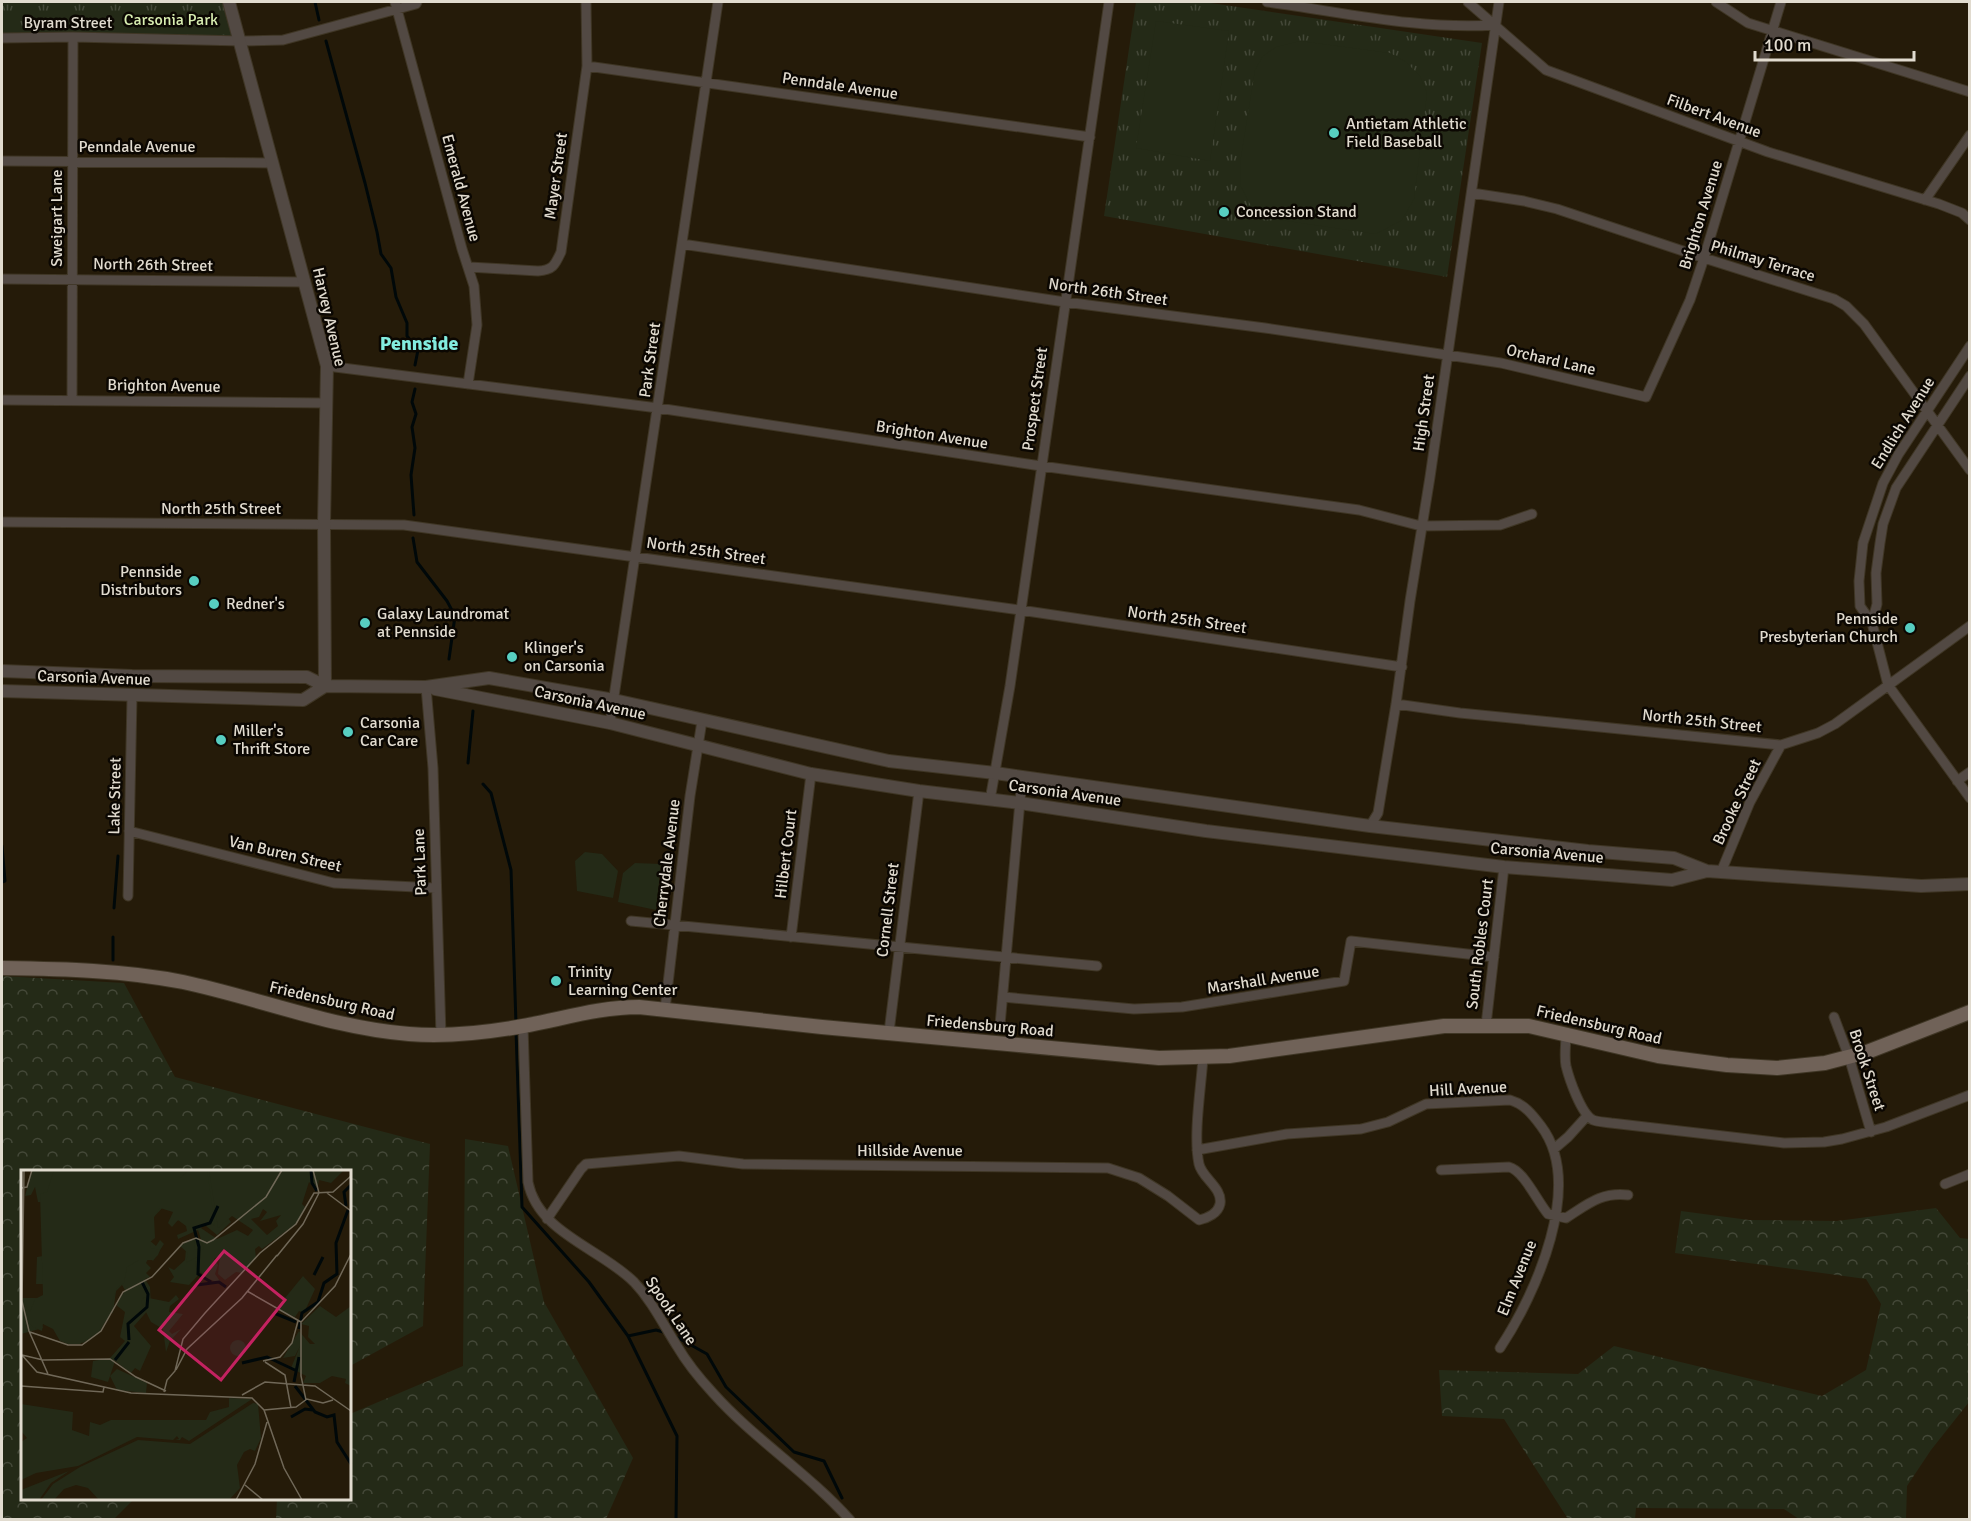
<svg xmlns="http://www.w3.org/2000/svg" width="1971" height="1521" viewBox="0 0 1971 1521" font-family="Signika,sans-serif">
	<defs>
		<pattern id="grass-tufts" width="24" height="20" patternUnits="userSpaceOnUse" patternTransform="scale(1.5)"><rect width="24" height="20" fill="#242a17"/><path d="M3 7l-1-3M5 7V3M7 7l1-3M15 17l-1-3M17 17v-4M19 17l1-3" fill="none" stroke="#444838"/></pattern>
		<pattern id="forest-crowns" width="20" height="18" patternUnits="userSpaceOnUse" patternTransform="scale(1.5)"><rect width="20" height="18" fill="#242a17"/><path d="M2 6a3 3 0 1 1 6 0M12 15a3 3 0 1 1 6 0" fill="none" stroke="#444838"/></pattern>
	</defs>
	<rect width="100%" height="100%" fill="#251b09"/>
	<path fill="url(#grass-tufts)" d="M2,2H229L242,41L2,38Z
		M1136,2H1204L1482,43L1447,277L1104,216Z"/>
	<path fill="url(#forest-crowns)" d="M2,976L124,983L175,1077L430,1144L423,1326L350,1366V1172H22V1498L134,1499L114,1519H2Z
		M465,1139L508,1146L544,1302L633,1458L606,1519H276L277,1499L350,1498V1414L463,1366Z
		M1936,1208L1960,1238L1969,1239V1402L1931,1450L1907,1486L1906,1519H1799L1784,1509L1636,1508L1635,1519H1568L1504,1419L1442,1416L1439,1370L1578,1374L1614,1346L1822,1396L1866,1370L1881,1304L1866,1279L1675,1253L1681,1211L1749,1220L1837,1221Z"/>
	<path fill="#242a17" d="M1156,21L1229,31L1210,161L1136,148Z
		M1300,41L1390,53L1406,62L1420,76L1427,93L1414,199L1402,220L1376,234L1266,218L1250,204L1240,185L1241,157L1255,70L1263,56L1276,47Z
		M585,852L602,854L618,871L613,898L577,891L575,861Z
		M635,863L661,864L656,910L618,902L623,873Z"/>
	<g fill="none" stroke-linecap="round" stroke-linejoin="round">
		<path stroke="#000809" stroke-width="3" d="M315,2L319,20
			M326,41L365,183L377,232L381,254L391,268L396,297L407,323V336L418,350L415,365
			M414,515L411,475L415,448L412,427L416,414L412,402L415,389
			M413,538L417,562L447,601L455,616L449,659
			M468,763L473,711
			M483,784L491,793L511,870L516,1024
			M2,846L5,881L2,882
			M114,908L118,856
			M113,960V937
			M516,1031L522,1207L589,1282L628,1336L656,1330L667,1333
			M673,1335L707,1354L726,1387L794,1452L824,1461L842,1498
			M628,1336L677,1436L676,1520"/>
		<defs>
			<path id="minor" d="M395,2L462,249L474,286L477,325L468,384
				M1267,2C1342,12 1419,30 1495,25
				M1468,2L1546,70L1768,152L1939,204L1962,213L1970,220
				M1716,2L1748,23L1970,92
				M2,38L73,37L242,41L283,40L416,4L417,2
				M587,66L1090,137
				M2,161L273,163
				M1472,193L1524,201L1557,209L1704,258L1834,299L1846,306L1864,324L1970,470
				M1925,200L1970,135
				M682,244L1065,302L1265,328L1501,363L1646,397L1690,300L1704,258L1781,2
				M469,267L538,271C553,270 555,265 561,252L587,66L586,2
				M2,279L305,282
				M1970,346L1898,455L1883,483L1863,543L1859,581L1860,606L1872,623L1888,685L1970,798
				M327,366L658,408L1041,466L1359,510L1421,526L1500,525L1532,514
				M2,400L326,403
				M72,400L73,37
				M2,522L404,525L1020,610L1402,667
				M1872,623L1877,604L1876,573L1880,543L1883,524L1896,488L1970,376
				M426,687L433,768L441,1035
				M1396,704L1460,713L1781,745L1818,733L1835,724L1970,626
				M610,723L718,2
				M1957,781L1970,772
				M990,800L1010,686L1109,2
				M1370,826L1378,813L1396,704L1410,601L1430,477L1499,2
				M129,831L334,883L436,888
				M1721,872L1750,802L1781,745
				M128,896L132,696
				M631,921L1097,966
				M791,937L811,774
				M1003,997L1134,1009L1182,1007L1344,981L1351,941L1494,957
				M665,1009L690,796L702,721
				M1834,1017L1849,1057L1871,1132
				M1000,1025L1022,779
				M1486,1025L1504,867
				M523,1026L528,1182C538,1233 600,1248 634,1282C652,1301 663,1324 677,1346C687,1363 700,1379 713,1393C754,1439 808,1473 850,1520
				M889,1032L919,791
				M1566,1033C1566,1044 1564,1056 1566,1066C1569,1078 1581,1114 1593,1120C1598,1122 1605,1122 1611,1123L1784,1143L1824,1142L1842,1139L1886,1127L1970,1095
				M1554,1149L1568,1137L1587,1116
				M1197,1150L1287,1134L1361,1129L1388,1122L1426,1104L1510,1100C1524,1104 1532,1114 1541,1126C1585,1184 1536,1294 1500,1348
				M1441,1170L1509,1167C1524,1171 1537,1201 1548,1214L1566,1218C1588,1204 1601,1192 1628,1195
				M1945,1184L1970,1174
				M547,1219L581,1169L586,1164L679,1156L743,1164L1108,1168L1139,1178L1168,1196L1199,1220C1208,1218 1218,1213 1220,1204C1223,1188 1202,1178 1199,1164C1193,1136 1201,1088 1203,1058"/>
			<path id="tertiary" d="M229,2L327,366L324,524L325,686
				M2,671L132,676L307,677L325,686L426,687L489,678L614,700L889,761L995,773L1370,826L1588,851L1674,858L1707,871L1921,886L1970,884
				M435,689L610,723L811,774L919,791L1020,803L1206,831L1504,867L1672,880L1707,871
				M2,691L303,700L325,686"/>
			<path id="secondary" d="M2,968C62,969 124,970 183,982C258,998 332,1028 409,1034C448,1037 485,1033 523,1026C562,1019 600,1007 639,1007L822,1027L1159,1058L1229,1056L1444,1026H1529L1658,1056L1727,1065L1777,1068L1825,1063L1867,1052L1970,1012"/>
		</defs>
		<use href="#minor" stroke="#3f3625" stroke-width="11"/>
		<use href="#tertiary" stroke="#3f3625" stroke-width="14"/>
		<use href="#secondary" stroke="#3f3625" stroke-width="16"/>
		<use href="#minor" stroke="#524943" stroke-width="9"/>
		<use href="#tertiary" stroke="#524943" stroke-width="12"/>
		<use href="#secondary" stroke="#706258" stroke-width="14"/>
	</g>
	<g fill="#57cec1" stroke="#0b0702" stroke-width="2">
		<circle cx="1334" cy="133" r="6"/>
		<circle cx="1224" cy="212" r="6"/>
		<circle cx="194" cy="581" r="6"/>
		<circle cx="214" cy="604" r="6"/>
		<circle cx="365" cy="623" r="6"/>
		<circle cx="1910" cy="628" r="6"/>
		<circle cx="512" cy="657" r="6"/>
		<circle cx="348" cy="732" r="6"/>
		<circle cx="221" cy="740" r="6"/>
		<circle cx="556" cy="981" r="6"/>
	</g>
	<g text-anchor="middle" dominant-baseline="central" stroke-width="5" stroke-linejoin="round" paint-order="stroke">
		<g font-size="16" fill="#d9eeb1" stroke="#0b0702">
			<text x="171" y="20">Carsonia Park</text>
		</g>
		<g font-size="16" fill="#e1dbcf" stroke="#0b0702">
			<text x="68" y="23">Byram Street</text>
			<text transform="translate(840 86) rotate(8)">Penndale Avenue</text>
			<text transform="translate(1714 116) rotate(20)">Filbert Avenue</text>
			<text x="137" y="147">Penndale Avenue</text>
			<text transform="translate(556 176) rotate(-82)">Mayer Street</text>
			<text transform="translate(461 188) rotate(75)">Emerald Avenue</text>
			<text transform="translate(1701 215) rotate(-73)">Brighton Avenue</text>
			<text transform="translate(57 218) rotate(-90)">Sweigart Lane</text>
			<text transform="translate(1763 261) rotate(17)">Philmay Terrace</text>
			<text transform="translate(153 265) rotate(1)">North 26th Street</text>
			<text transform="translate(1108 292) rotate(8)">North 26th Street</text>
			<text transform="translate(329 317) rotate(77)">Harvey Avenue</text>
			<text transform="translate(650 360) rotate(-82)">Park Street</text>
			<text transform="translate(1551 360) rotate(13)">Orchard Lane</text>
			<text transform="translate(164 386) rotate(1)">Brighton Avenue</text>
			<text transform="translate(1035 399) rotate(-82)">Prospect Street</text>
			<text transform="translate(1424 413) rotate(-82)">High Street</text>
			<text transform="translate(1903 423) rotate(-58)">Endlich Avenue</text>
			<text transform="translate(932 435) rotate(9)">Brighton Avenue</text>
			<text x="221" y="509">North 25th Street</text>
			<text transform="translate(706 551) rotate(8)">North 25th Street</text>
			<text transform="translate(1187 620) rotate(8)">North 25th Street</text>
			<text transform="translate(94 678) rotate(2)">Carsonia Avenue</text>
			<text transform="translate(590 703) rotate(12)">Carsonia Avenue</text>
			<text transform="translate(1702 721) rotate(6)">North 25th Street</text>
			<text transform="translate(1065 793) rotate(8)">Carsonia Avenue</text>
			<text transform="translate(115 796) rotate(-89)">Lake Street</text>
			<text transform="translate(1737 802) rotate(-65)">Brooke Street</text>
			<text transform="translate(1547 853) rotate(5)">Carsonia Avenue</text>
			<text transform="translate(285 854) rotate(13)">Van Buren Street</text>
			<text transform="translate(786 854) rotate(-83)">Hilbert Court</text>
			<text transform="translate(420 862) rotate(-92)">Park Lane</text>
			<text transform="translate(667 863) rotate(-83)">Cherrydale Avenue</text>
			<text transform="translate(888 910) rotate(-83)">Cornell Street</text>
			<text transform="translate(1480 944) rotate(-83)">South Robles Court</text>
			<text transform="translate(1263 980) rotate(-9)">Marshall Avenue</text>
			<text transform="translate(332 1001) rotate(13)">Friedensburg Road</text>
			<text transform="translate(1599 1025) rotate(13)">Friedensburg Road</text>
			<text transform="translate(990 1026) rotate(5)">Friedensburg Road</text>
			<text transform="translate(1867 1070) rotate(72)">Brook Street</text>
			<text transform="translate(1468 1089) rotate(-3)">Hill Avenue</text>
			<text x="910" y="1151">Hillside Avenue</text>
			<text transform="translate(1517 1278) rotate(-68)">Elm Avenue</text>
			<text transform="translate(671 1311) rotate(56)">Spook Lane</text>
		</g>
		<g font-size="16" fill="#e1dbcf" stroke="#0b0702" text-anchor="start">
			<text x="1346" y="124">Antietam Athletic<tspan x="1346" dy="18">Field Baseball</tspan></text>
			<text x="1236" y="212">Concession Stand</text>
			<text x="182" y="572" text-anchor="end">Pennside<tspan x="182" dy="18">Distributors</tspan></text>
			<text x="226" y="604">Redner's</text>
			<text x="377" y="614">Galaxy Laundromat<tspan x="377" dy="18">at Pennside</tspan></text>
			<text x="1898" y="619" text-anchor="end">Pennside<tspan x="1898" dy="18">Presbyterian Church</tspan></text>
			<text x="524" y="648">Klinger's<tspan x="524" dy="18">on Carsonia</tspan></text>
			<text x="360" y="723">Carsonia<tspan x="360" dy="18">Car Care</tspan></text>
			<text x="233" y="731">Miller's<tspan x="233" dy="18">Thrift Store</tspan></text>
			<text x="568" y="972">Trinity<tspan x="568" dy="18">Learning Center</tspan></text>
		</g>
		<g font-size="20" font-weight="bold" fill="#83ecdf" stroke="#0b0702">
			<text x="419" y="343">Pennside</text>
		</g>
	</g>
	<g transform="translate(21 1170)">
		<rect width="330" height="330" fill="#251b09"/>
		<path d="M11,0H265L207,48L210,52L196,65L173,46L155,51L159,47L144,35L119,62L135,76L139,70L143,74L132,91L128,87L125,93L130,98L125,103L129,107L124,109L129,117L130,137L113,156L130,176L119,201L114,198L110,203L94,191L87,212L70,207L72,191L89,188L104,171L99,167L104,142L95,135L104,120L101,115L95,121L92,143L88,142L79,162L62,173L47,163L20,153L22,158L0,164V128H22V114H15L16,87L22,86L23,32H17L14,17L10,25L4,26ZM176,68L184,73L186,96L168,115L149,112L153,107L147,97L153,100L164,90L165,79L160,75ZM282,106L294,119L283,143L278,141L274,147L255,139ZM209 178a8 8 0 1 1 16 0a8 8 0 1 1-16 0Z" fill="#242a17"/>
		<path d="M33,0H151L159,8L168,0H186L194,56L187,52L180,58L196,69L216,60L227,66L232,60L211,46L197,58L188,0H323L310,13L298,10L296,20L288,12L281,34L284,37L276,53L241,79L238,76L234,79L235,88L221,103L215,102L204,110L197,104L199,85L193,89L197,95L194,104L201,114L185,108L174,96L176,87L165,93L167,83L159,76L163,73L174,69L173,80L183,79L177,60L157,69L156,65L166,61L165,56L157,50L151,57L147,53L152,42L139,38L133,47L134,68L129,72L130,78L139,80L137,85L132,90H118L106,97L103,113L96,118L91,132L93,139L78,161L59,174H47L39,171L32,159L22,154L21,161L12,157L6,151L3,133L9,142L14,129L22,125L19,24L26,22ZM242,39L246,42L239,51L260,45L255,51L257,56L246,65L230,49L238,47ZM155,125L158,129L149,136L148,142L162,144L148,161L151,164L160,159L149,171L145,182L142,159L130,152L120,132L123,127L148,132ZM299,136L315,147L330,136V216L324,213L325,209L311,206L299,213H282L285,206L270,198L279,176L274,186L262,188L278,161L289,174H294L287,167L288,156L280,154ZM208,228L231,229L168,271L161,267L159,270H154L158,269L156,266L152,270L116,267L57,296L15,303L0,310V272L6,268L0,261V234L52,242L51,260L68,266L69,252L79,255L90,250H185L189,242L208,237ZM232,233L237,234L240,268L234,281L229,279L223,282L216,295L219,318L208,330H78L67,318L55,315L43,319L33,330H20L32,314L59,297L117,270L169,274ZM48,301L30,313L18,330H0V320Z" fill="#242a17" fill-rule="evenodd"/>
		<path d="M96,199L126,213L125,223L96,220L89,206Z" fill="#242a17"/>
		<path fill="none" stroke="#000809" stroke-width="3" d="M290,0L291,13L296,21M325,36L323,22L330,15M293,105L302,87M190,112L177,104L178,77L173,58L189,53L197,36M176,115L198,112L205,117M253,143L275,152M278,159L281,143L297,132L303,113L316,104L315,73L327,40M108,170L107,154L126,137L127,124L121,112M94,190L108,172M221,193L246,187L276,201M273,212L278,187M274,216L294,242L306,247L313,245L316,272L330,294M270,247L284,239L292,240"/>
		<path fill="none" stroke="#706858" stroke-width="1.5" d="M3,0L1,131L8,161L27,204M0,18L6,17L11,0M306,23L330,41M256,86L282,54L298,23L292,0M226,121L280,152M9,162L47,175H61L80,161L102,122L131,107L162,73L175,68L186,73L192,70L245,27L261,0M0,184L16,202L110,223L231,228L243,240L263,298L281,330M1,185L22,190L89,189L115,207L145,221M242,191L259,187L271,173L277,151M244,192L264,205L270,238M155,200L166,179L221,128L256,85M0,216L82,222L83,217M143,222L146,210L154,201L162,169L184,143L239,83L275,54L293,23L312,22L330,6M221,225L244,212L294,216L330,241M285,230L280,206V152L314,116L330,84M243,240L275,237L286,229L302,233L312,230M224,315L242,330M215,330L234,294L246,252"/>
		<path fill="#c42261" fill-opacity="0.15" stroke="#c42261" stroke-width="3" d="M203,81L264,130L200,210L138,160Z"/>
		<rect width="330" height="330" fill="none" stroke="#e1dbcf" stroke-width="3"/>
	</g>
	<rect width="1971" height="1521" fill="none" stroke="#e1dbcf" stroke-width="6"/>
	<path d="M1755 51v9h159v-9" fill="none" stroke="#e1dbcf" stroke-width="3"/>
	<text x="1764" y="51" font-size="18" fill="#e1dbcf" stroke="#0b0702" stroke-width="4.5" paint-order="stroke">100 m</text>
</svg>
